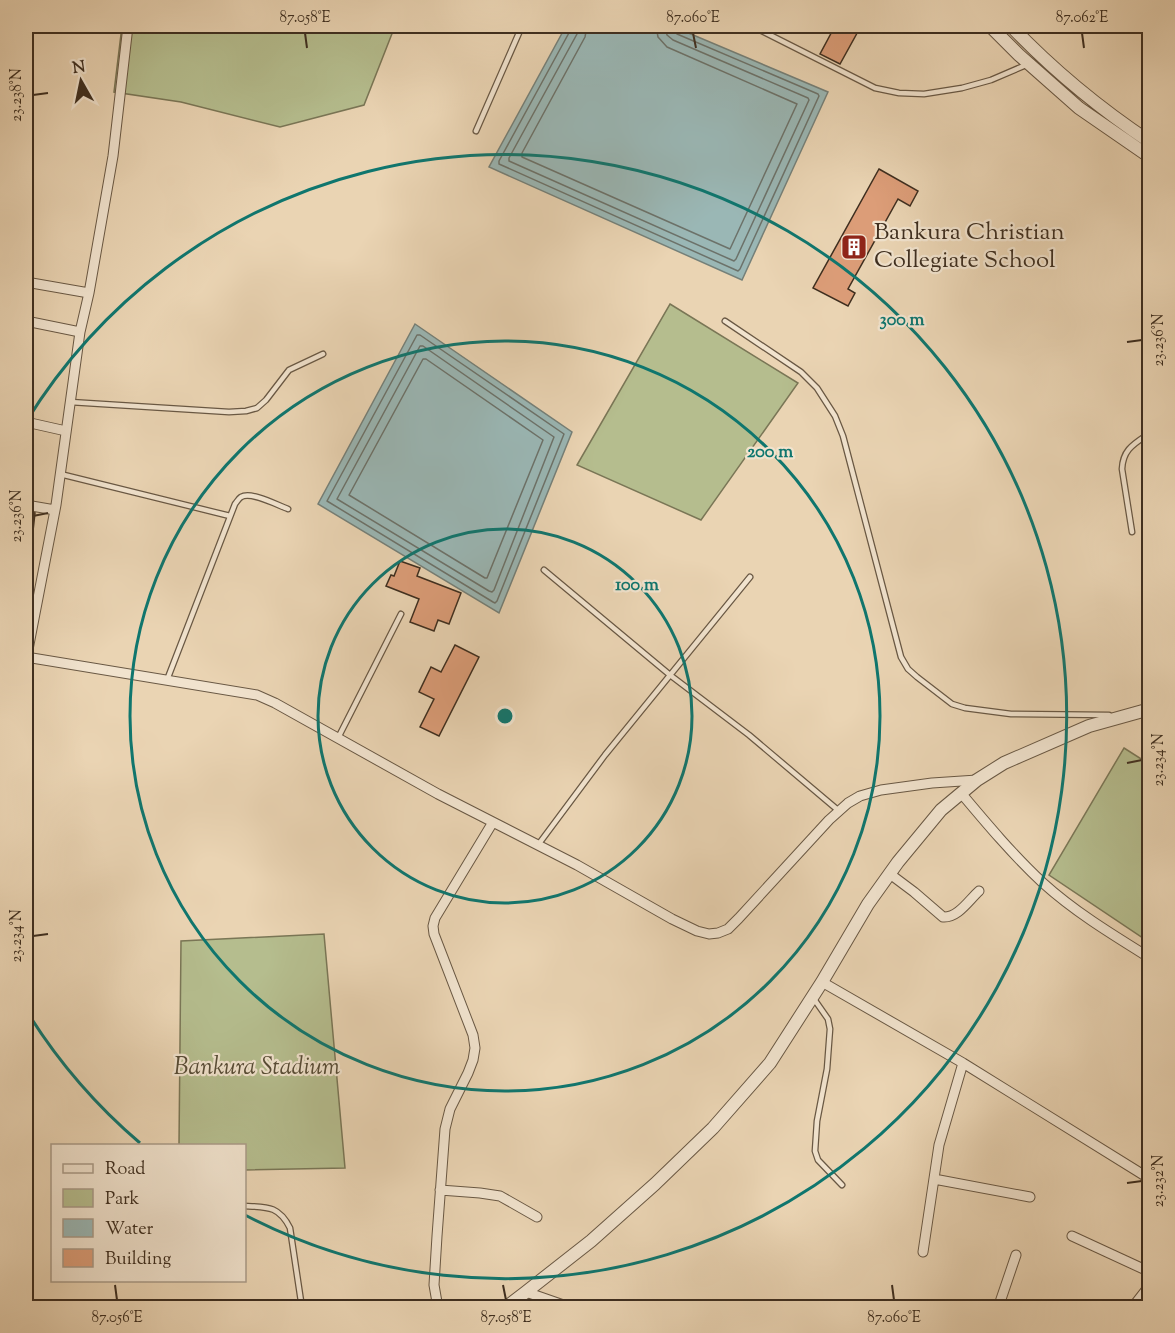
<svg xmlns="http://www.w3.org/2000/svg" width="1175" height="1333" viewBox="0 0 1175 1333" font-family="'Sorts Mill Goudy',serif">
	<rect width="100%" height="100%" fill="#ead4b3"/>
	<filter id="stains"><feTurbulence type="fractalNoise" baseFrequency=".00333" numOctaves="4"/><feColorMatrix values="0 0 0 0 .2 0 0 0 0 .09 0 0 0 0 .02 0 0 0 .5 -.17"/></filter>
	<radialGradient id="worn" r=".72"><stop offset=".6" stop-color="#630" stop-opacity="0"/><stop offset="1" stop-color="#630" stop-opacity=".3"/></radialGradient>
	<path fill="#b5bd8e" stroke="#7a7656" stroke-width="1.5" d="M122,26H395L364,105L280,127L181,102L114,92Z
		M670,304L798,383L701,520L577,465Z
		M1124,748L1149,764V942L1049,875Z
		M324,934L345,1168L245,1170L244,1146L179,1145L181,941Z"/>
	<path fill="#9ab7b5" stroke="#758079" stroke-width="1.5" d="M566,26H672L828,92L742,280L489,167Z
		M415,324L572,432L499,613L318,504Z"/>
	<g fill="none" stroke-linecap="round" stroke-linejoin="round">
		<path stroke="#6c726a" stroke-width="1.5" d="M571,26L570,31L499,161V164L738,271L740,269L819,96L818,94L677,34L673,30L672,26
			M578,26L577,34L509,158V161L734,261L736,259L809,100L808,98L673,40L667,35L665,26
			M587,26L585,37L522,153V157L730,249L797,104L667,47L658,37L656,26
			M417,335H420L564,434L497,601L495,603L493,602L327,501Z
			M420,346H423L554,437L494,590L492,592L489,591L337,499Z
			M423,359H426L543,440L487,578H485L349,495Z"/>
	</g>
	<path fill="#dc9d78" stroke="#3e2e1f" stroke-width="1.5" d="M835,26H861L840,64L820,54Z
		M879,169L918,191L910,206L898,199L848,289L855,293L848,306L813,288Z
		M26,512L35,513L32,540H26Z
		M400,561L420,568L417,576L461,593L449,624L438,620L434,631L410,622L419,599L386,586L391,575L394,576Z
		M455,645L479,657L439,736L420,727L434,699L419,692L431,667L441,672Z"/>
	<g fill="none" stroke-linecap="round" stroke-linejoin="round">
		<defs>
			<path id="service" d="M752,26L875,88L899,93L924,94L962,88L991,80L1026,65
				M476,131L522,26
				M725,321L801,372L817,388L835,416L843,436L901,657L908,669L917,677L952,704L965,708L1011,714L1109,715
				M70,402L229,412L246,411L257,408L266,400L289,370L323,354
				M60,474L230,516
				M1132,532L1122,469C1123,449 1134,444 1150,433
				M544,570L670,675L749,735L839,811
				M167,680L235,504C237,502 238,499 241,497C251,491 277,505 288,509
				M338,738L401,614
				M538,845L605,755L750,577
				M814,999L828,1019L830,1029L827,1069L817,1121L815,1151L818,1160L842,1185
				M244,1206C268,1207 279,1206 290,1228L302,1308"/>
			<path id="minor" d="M26,282L89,293
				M26,321L80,332
				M26,422L66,431
				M26,505L55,510
				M26,657L257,695L275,703L438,794L577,865L672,919L697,931L709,934L718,933L728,929L739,918L829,820L848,803L860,796L881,790L932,783L977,780
				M26,660L56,505L80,332L89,293L113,156L128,26
				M961,793C987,824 1013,855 1043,883C1075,912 1113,935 1150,958
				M890,874L914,892L943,917C958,918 969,900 979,891
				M822,982L963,1063L1150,1179
				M934,1179L1030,1197
				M440,1190L480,1193L500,1196L537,1217
				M1072,1236L1150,1272
				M923,1252L939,1145L963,1063
				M526,1292L572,1308
				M438,1308L434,1285L437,1236L445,1129L450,1109L468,1073L473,1060L475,1048L473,1035L434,934L433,926L435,918L493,822
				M998,1308L1016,1255
				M1132,1308L1150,1285"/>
			<path id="tertiary" d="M990,26L1019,55L1079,108L1150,157
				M1011,26C1053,70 1099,108 1150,142
				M505,1308L526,1292L591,1241L655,1184L713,1128L770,1063L822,982L868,904L898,862L941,810L977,780L1004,763L1089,726L1150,709"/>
		</defs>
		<use href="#service" stroke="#695844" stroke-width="7"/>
		<use href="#minor" stroke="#695844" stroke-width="11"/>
		<use href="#tertiary" stroke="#695844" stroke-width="14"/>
		<use href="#service" stroke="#f1e3ce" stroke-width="4.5"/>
		<use href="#minor" stroke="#f1e3ce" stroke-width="9"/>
		<use href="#tertiary" stroke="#f1e3ce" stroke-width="12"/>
	</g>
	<path fill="none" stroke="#3e2e1f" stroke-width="2" d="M305,33L307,48M693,33L696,48M1082,33L1084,48M33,95L48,93M1127,342L1142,340M33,516L48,513M1127,763L1142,760M33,936L48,934M1127,1183L1142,1181M115,1285L117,1300M503,1285L506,1300M892,1285L894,1300"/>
	<g fill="none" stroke="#0f766e" stroke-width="3">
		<circle cx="505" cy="716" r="187"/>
		<circle cx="505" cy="716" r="375"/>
		<path d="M140 1143A562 562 0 0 1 26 1010M26 422A562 562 0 1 1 245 1215"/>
	</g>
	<defs>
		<symbol id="building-square" viewBox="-11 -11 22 22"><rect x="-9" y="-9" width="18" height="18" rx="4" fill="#8f2418" stroke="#f1e3ce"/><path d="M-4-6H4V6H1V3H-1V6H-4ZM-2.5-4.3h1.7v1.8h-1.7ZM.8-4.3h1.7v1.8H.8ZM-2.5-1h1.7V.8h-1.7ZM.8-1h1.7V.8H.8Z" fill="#fff"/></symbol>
	</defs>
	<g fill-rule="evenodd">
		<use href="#building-square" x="839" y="232" width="30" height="30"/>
	</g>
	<g text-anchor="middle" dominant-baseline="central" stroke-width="4.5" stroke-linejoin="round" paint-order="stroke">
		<g font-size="24" fill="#3e2e1f" stroke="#f1e3ce" text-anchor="start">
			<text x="874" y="233">Bankura Christian<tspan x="874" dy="28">Collegiate School</tspan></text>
		</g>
		<g font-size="24" font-style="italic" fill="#564b35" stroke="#f1e3ce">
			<text x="257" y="1068">Bankura Stadium</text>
		</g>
	</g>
	<circle cx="505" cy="716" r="9" fill="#0f766e" stroke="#f1e3ce" stroke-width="3"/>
	<g font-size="18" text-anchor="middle" font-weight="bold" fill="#0f766e" stroke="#f1e3ce" stroke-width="4.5" stroke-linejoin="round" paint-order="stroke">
		<text x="902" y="325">300 m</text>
		<text x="770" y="457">200 m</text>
		<text x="637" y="590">100 m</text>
	</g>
	<rect width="1175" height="1333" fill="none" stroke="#ead4b3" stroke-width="66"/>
	<rect x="51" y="1144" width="195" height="138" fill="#f1e3ce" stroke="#a99b88" stroke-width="1.5"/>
	<rect x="63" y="1164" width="30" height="9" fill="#f1e3ce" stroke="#a99b88" stroke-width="1.5"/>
	<text x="105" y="1174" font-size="18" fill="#3e2e1f">Road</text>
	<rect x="63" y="1189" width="30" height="18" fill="#b5bd8e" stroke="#a99b88" stroke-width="1.5"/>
	<text x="105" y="1204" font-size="18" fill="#3e2e1f">Park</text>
	<rect x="63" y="1219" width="30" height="18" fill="#9ab7b5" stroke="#a99b88" stroke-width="1.5"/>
	<text x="105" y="1234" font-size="18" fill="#3e2e1f">Water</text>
	<rect x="63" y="1249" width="30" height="18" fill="#dc9d78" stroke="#a99b88" stroke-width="1.5"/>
	<text x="105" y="1264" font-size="18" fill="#3e2e1f">Building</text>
	<g transform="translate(81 81) rotate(351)" stroke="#f1e3ce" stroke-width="4.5" paint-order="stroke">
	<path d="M0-4.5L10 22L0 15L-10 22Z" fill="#3e2e1f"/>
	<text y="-9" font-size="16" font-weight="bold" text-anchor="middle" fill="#3e2e1f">N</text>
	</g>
	<rect x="33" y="33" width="1109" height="1267" fill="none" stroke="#3e2e1f" stroke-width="2"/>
	<g font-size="15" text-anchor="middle" fill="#3e2e1f">
		<text x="305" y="22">87.058°E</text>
		<text x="693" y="22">87.060°E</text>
		<text x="1082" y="22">87.062°E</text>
		<text transform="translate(16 95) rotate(-90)" y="5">23.238°N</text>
		<text transform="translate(1158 340) rotate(-90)" y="5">23.236°N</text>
		<text transform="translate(16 516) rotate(-90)" y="5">23.236°N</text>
		<text transform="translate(1158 760) rotate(-90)" y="5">23.234°N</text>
		<text transform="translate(16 936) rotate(-90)" y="5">23.234°N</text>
		<text transform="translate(1158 1181) rotate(-90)" y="5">23.232°N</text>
		<text x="117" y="1322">87.056°E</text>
		<text x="506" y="1322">87.058°E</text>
		<text x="894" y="1322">87.060°E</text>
	</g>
	<rect width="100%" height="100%" filter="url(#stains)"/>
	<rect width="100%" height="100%" fill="url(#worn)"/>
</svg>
